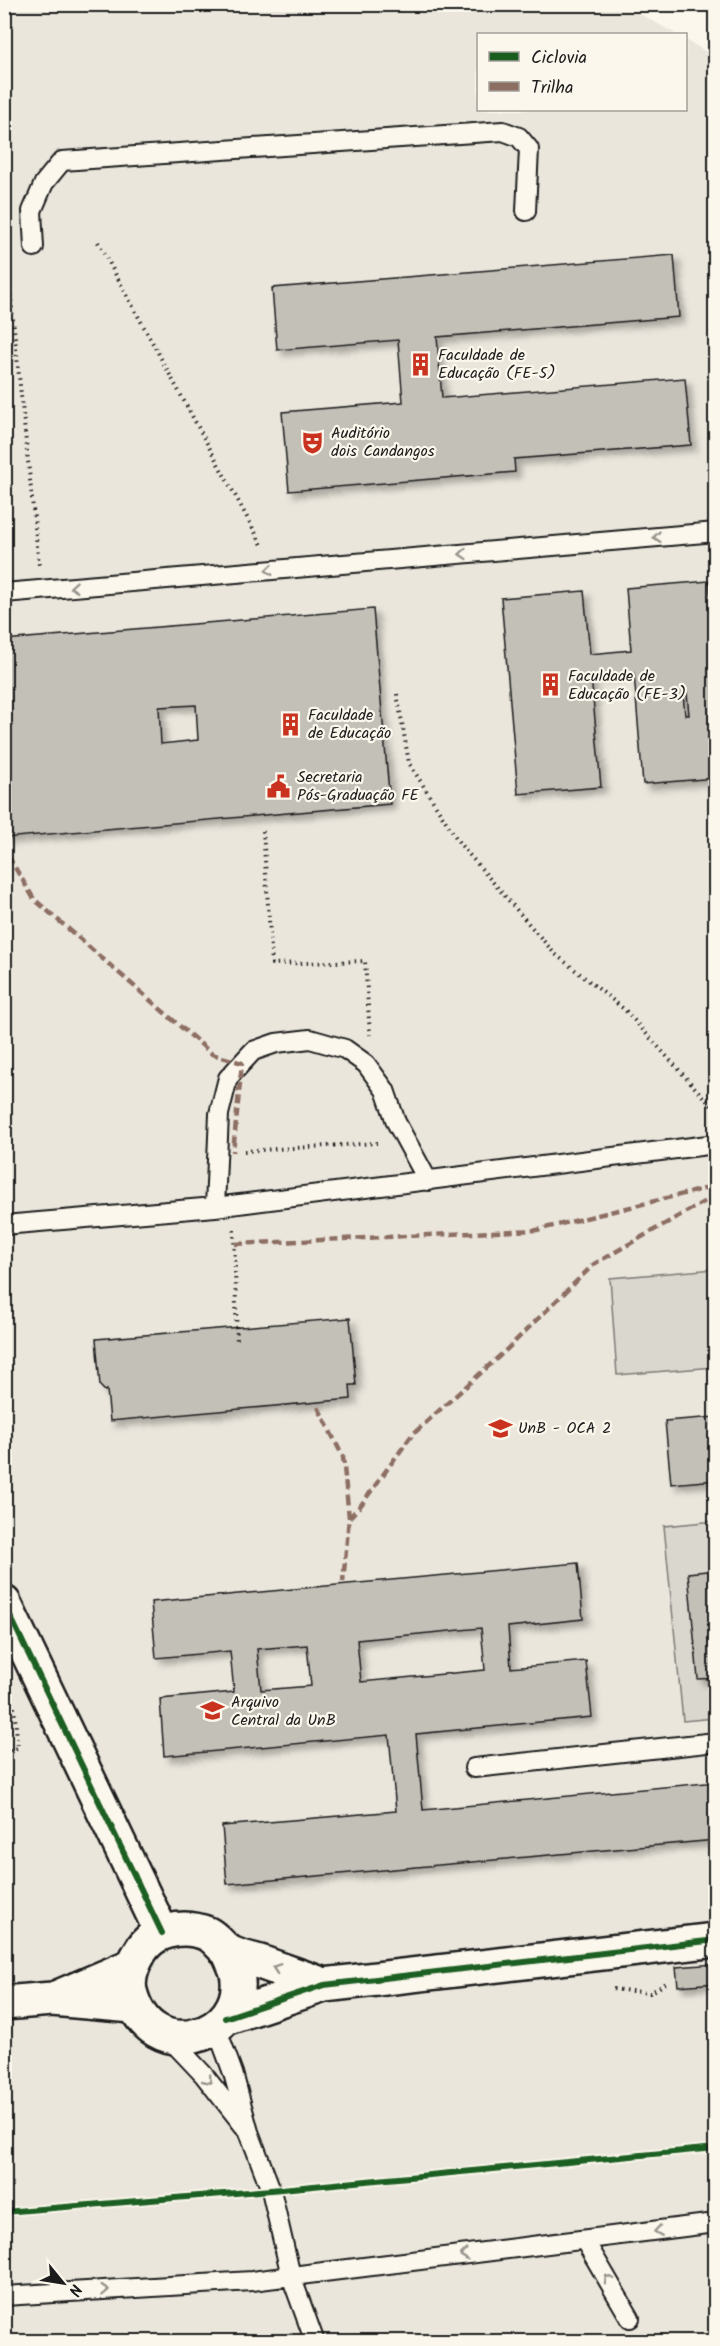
<svg xmlns="http://www.w3.org/2000/svg" width="720" height="2346" viewBox="0 0 720 2346" font-family="Kalam,sans-serif">
	<defs>
		<filter id="shadow"><feDropShadow dx="5.5" dy="5.5" stdDeviation="3" flood-color="#0004"/></filter>
	</defs>
	<rect width="100%" height="100%" fill="#fbf7ec"/>
	<filter id="ink" filterUnits="userSpaceOnUse"><feTurbulence type="fractalNoise" baseFrequency=".0167" numOctaves="2"/><feDisplacementMap in="SourceGraphic" scale="12" xChannelSelector="R" yChannelSelector="G"/><feConvolveMatrix kernelMatrix="1 2 1 2 8 2 1 2 1" color-interpolation-filters="sRGB"/></filter>
	<g filter="url(#ink)">
		<path fill="#eae6dc" d="M5,5H624L676,34H478V110H686V40L715,57V2341L5,2342Z"/>
		<path fill="#dad7ce" stroke="#7b7a75" stroke-width="1.5" d="M715,1269V1367L617,1375L610,1278Z
			M715,1521V1718L683,1721L664,1526Z"/>
		<path fill="#c3c0b8" stroke="#1c1c1c" stroke-width="1.5" fill-rule="evenodd" filter="url(#shadow)" d="M674,255L679,317L437,337L442,398L685,378L691,445L514,459L515,472L289,491L282,412L403,402L398,340L277,350L272,288Z
			M709,581L716,655V778L643,784L634,673L591,676L601,787L518,794L501,598L584,591L590,654L631,650L626,588ZM687,693L689,715H685L683,694Z
			M373,609L390,804L4,838V640ZM196,705L198,740L161,744L159,707Z
			M350,1318L356,1385H350L351,1399L110,1421L107,1390L105,1391L100,1386L96,1339Z
			M716,1417V1480L671,1484L665,1421Z
			M578,1563L583,1619L508,1627L511,1668L586,1661L592,1717L416,1734L423,1810L716,1782V1840L227,1884L222,1826L396,1811L389,1735L164,1756L160,1699L234,1692L230,1651L156,1658L151,1602ZM481,1628L485,1670L361,1682L357,1640ZM307,1645L311,1686L261,1690L257,1649Z
			M716,1570V1678L698,1679L688,1573Z
			M716,1964V1983L678,1986L676,1967Z"/>
		<g fill="none" stroke-linecap="round" stroke-linejoin="round">
			<defs>
				<path id="lane" d="M34,247L32,211L44,183L62,161L503,131L519,137L529,149L526,211
					M4,593L716,532
					M215,1207L219,1114L228,1078L253,1051L276,1043L310,1039L345,1049L366,1064L385,1090L396,1122L428,1181
					M4,1225L215,1207L716,1144
					M474,1768L716,1742
					M216,2027L233,2073L249,2132L271,2190L291,2276L315,2342
					M168,2037L203,2074L244,2126
					M585,2241L630,2318
					M4,2296L252,2281L716,2223"/>
				<path id="secondary" d="M4,1603L162,1933
					M228,1951C231,1958 235,1966 237,1973C250,2037 149,2070 130,1991C127,1977 133,1964 140,1952C153,1929 185,1924 208,1934C216,1938 221,1947 229,1952C238,1957 250,1959 260,1962C281,1970 303,1977 324,1985
					M56,1998L131,1966
					M4,2003L52,1999L133,2006
					M225,2018L324,1985L716,1940"/>
			</defs>
			<use href="#lane" stroke="#1c1c1c" stroke-width="22"/>
			<use href="#secondary" stroke="#1c1c1c" stroke-width="38"/>
			<path stroke="#1c1c1c" stroke-width="4" stroke-dasharray="1.5 4.5" stroke-linecap="butt" d="M98,242L262,545
				M6,253L39,565
				M397,694L409,763L460,844L554,953L625,1010L716,1111
				M263,831L272,964L365,961L370,1035
				M244,1151L377,1143
				M234,1230L237,1344
				M4,1752L18,1748L14,1707
				M613,1989L650,1993L668,1982"/>
			<use href="#lane" stroke="#fbf7ec" stroke-width="18"/>
			<use href="#secondary" stroke="#fbf7ec" stroke-width="33"/>
			<path stroke="#8d6e63" stroke-width="4.5" stroke-dasharray="9 4.5" stroke-linecap="butt" d="M8,856L34,899L212,1054L242,1063L233,1152
				M235,1244L537,1230L716,1186
				M318,1407L343,1457L349,1518L343,1582
				M349,1518L361,1505L412,1435L503,1353L594,1264L716,1195"/>
			<defs>
				<path id="cycleway" d="M4,1603L162,1933
					M225,2018L324,1985L716,1940
					M4,2212L271,2190L716,2148"/>
			</defs>
			<use href="#cycleway" stroke="#fbf7ec" stroke-width="10"/>
			<use href="#cycleway" stroke="#1b5e20" stroke-width="6"/>
		</g>
		<defs><path id="oneway-chevron" d="M-2-3.5L2.5 0L-2 3.5" fill="none" stroke-width="1.6" stroke-linecap="round" stroke-linejoin="round" transform="scale(1.5)"/></defs>
		<g stroke="#97948e">
			<use href="#oneway-chevron" transform="translate(657 537) rotate(175)"/>
			<use href="#oneway-chevron" transform="translate(463 554) rotate(175)"/>
			<use href="#oneway-chevron" transform="translate(269 570) rotate(175)"/>
			<use href="#oneway-chevron" transform="translate(74 587) rotate(175)"/>
			<use href="#oneway-chevron" transform="translate(276 1968) rotate(-161)"/>
			<use href="#oneway-chevron" transform="translate(208 2080) rotate(51)"/>
			<use href="#oneway-chevron" transform="translate(658 2231) rotate(172)"/>
			<use href="#oneway-chevron" transform="translate(464 2255) rotate(173)"/>
			<use href="#oneway-chevron" transform="translate(608 2279) rotate(-120)"/>
			<use href="#oneway-chevron" transform="translate(105 2290) rotate(-3)"/>
		</g>
	</g>
	<defs>
		<symbol id="building-bare" viewBox="-9 -9 18 18"><path d="M-4-6H4V6H1V3H-1V6H-4ZM-2.5-4.3h1.7v1.8h-1.7ZM.8-4.3h1.7v1.8H.8ZM-2.5-1h1.7V.8h-1.7ZM.8-1h1.7V.8H.8Z" fill="#c8321e" stroke="#fbf7ec" stroke-width="2.5" paint-order="stroke"/></symbol>
		<symbol id="theatre-bare" viewBox="-9 -9 18 18"><path d="M-5-5.5Q0-4 5-5.5V0Q5 5 0 6Q-5 5-5 0ZM-3.3-2.5H-1v1.5H-3.3ZM1-2.5H3.3v1.5H1ZM-2.8 1Q0 5.5 2.8 1Z" fill="#c8321e" stroke="#fbf7ec" stroke-width="2.5" paint-order="stroke"/></symbol>
		<symbol id="civic-bare" viewBox="-9 -9 18 18"><path d="M-.6-6.5H3V-4.5H.6V-3L4-1V1h2V6H-6V1h2V-1L-.6-3ZM-1.2 2.5V6h2.4V2.5Z" fill="#c8321e" stroke="#fbf7ec" stroke-width="2.5" paint-order="stroke"/></symbol>
		<symbol id="school-bare" viewBox="-9 -9 18 18"><path d="M0-5L7-2L0 1L-7-2ZM-4 1L0 2.5L4 1V4Q0 6-4 4Z" fill="#c8321e" stroke="#fbf7ec" stroke-width="2.5" paint-order="stroke"/></symbol>
		<symbol id="university-bare" viewBox="-9 -9 18 18"><path d="M0-5L7-2L0 1L-7-2ZM-4 1L0 2.5L4 1V4Q0 6-4 4Z" fill="#c8321e" stroke="#fbf7ec" stroke-width="2.5" paint-order="stroke"/></symbol>
	</defs>
	<g fill-rule="evenodd">
		<use href="#building-bare" x="404" y="348" width="33" height="33"/>
		<use href="#theatre-bare" x="296" y="426" width="33" height="33"/>
		<use href="#building-bare" x="534" y="668" width="33" height="33"/>
		<use href="#building-bare" x="274" y="708" width="33" height="33"/>
		<use href="#civic-bare" x="262" y="770" width="33" height="33"/>
		<use href="#school-bare" x="484" y="1412" width="33" height="33"/>
		<use href="#university-bare" x="196" y="1694" width="33" height="33"/>
	</g>
	<g text-anchor="middle" dominant-baseline="central" stroke-width="4.5" stroke-linejoin="round" paint-order="stroke">
		<g font-size="16" fill="#1c1c1c" stroke="#fbf7ec" text-anchor="start">
			<text x="438" y="355">Faculdade de<tspan x="438" dy="18">Educação (FE-5)</tspan></text>
			<text x="331" y="433">Auditório<tspan x="331" dy="18">dois Candangos</tspan></text>
			<text x="568" y="676">Faculdade de<tspan x="568" dy="18">Educação (FE-3)</tspan></text>
			<text x="308" y="715">Faculdade<tspan x="308" dy="18">de Educação</tspan></text>
			<text x="297" y="777">Secretaria<tspan x="297" dy="18">Pós-Graduação FE</tspan></text>
			<text x="518" y="1428">UnB - OCA 2</text>
			<text x="231" y="1702">Arquivo<tspan x="231" dy="18">Central da UnB</tspan></text>
		</g>
	</g>
	<rect width="720" height="2346" fill="none" stroke="#fbf7ec" stroke-width="24"/>
	<rect x="12" y="12" width="696" height="2322" fill="none" stroke="#1c1c1c" stroke-width="2" filter="url(#ink)"/>
	<rect x="477" y="33" width="210" height="78" fill="#fbf7ec" stroke="#a29f99" stroke-width="1.5"/>
	<rect x="489" y="52" width="30" height="9" fill="#1b5e20" stroke="#a29f99" stroke-width="1.5"/>
	<text x="531" y="63" font-size="18" fill="#1c1c1c">Ciclovia</text>
	<rect x="489" y="82" width="30" height="9" fill="#8d6e63" stroke="#a29f99" stroke-width="1.5"/>
	<text x="531" y="93" font-size="18" fill="#1c1c1c">Trilha</text>
	<g transform="translate(63 2283) rotate(120)" stroke="#fbf7ec" stroke-width="4.5" paint-order="stroke">
	<path d="M0-4.5L10 22L0 15L-10 22Z" fill="#1c1c1c"/>
	<text y="-9" font-size="16" font-weight="bold" text-anchor="middle" fill="#1c1c1c">N</text>
	</g>
</svg>
